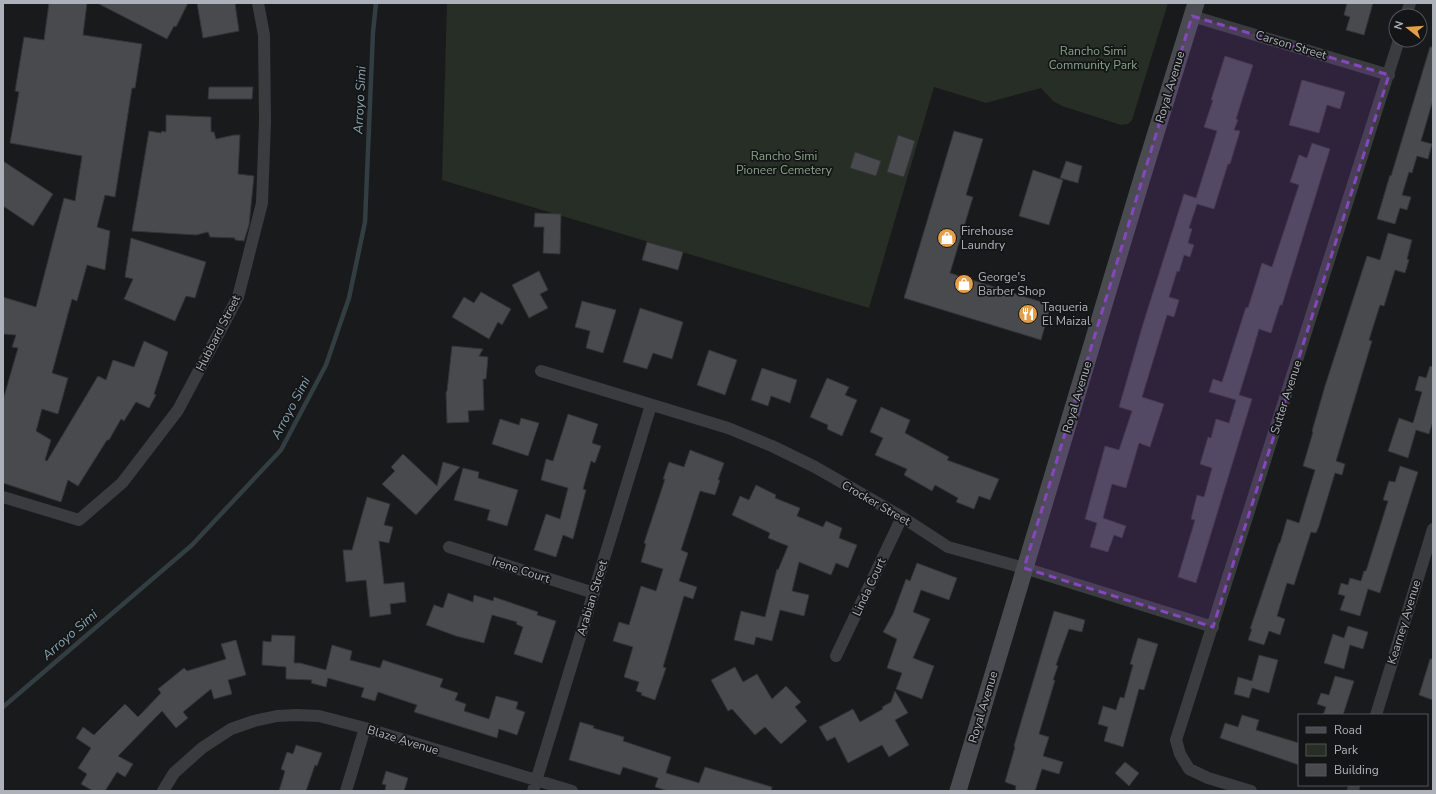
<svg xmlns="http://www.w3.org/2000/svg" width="1436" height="794" viewBox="0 0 1436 794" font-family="'Nunito Sans',sans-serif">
	<rect width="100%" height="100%" fill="#191a1b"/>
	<path fill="#262e26" d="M447,3H1168L1132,120L1128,124L1121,125L1062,106L1053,101L1041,88L986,103L934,87L869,308L442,180Z"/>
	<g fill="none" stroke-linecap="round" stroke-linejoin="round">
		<path stroke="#333e43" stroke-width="4.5" d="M3,707L192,545L281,450L326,365L349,298L365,222L373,32L376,3"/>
	</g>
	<path fill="#484a4e" stroke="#343437" d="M49,3H87L83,35L142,44L135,88H132L115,197L105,195L97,227L110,231L105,270L87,265L77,301L72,299L52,373L68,378L58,414L42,409L36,431L51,440L45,460L47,461L98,376L106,380L113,360L134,367L144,341L168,352L154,394L156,395L149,408L136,402L124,421L121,419L109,440H107L78,486L68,480L61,502L3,483V400L18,348L12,347L16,335L3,334V297L36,307L64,198L75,201L82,156L10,143L19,92L15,91L24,37L44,40Z
		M97,3H188L176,27L174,26L167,39Z
		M197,3H235L239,31L203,38Z
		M1347,3H1373L1364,35L1346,30L1350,17L1344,15Z
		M1430,47H1433V100L1421,141L1432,144L1428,159L1417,156L1412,173L1409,172L1402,195L1411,197L1407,210L1400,208L1395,224L1377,219L1390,175L1391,176Z
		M1225,56L1253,65L1236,119L1238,120L1234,130L1240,131L1230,164H1228L1214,209L1197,204L1189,228L1192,229L1188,243L1194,245L1190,257L1184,255L1179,272L1177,271L1169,297L1179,300L1174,317L1167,315L1142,397L1164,404L1150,447L1139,443L1126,488L1112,484L1103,518L1126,526L1122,538L1114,535L1108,552L1090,547L1097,523L1085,519L1105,446L1119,450L1132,411L1119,407L1143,324L1184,194L1196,198L1217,131L1204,127L1213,100H1211Z
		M1302,80L1345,92L1340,109L1327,105L1319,133L1289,125Z
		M209,87H253L252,99H208Z
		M166,115L211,117V132H214L216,139L234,135H240L238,174L254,176L249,225L244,241L235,240V238L210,237L208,232L196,235L132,231L149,131L161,133L162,131L166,132Z
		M954,131L983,139L966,195L973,197L950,273L1051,305L1041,340L904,298Z
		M898,135L915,141L904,177L887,172Z
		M1312,143L1330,149L1282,305H1280L1271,333L1259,329L1252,353L1239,395L1252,399L1196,583L1178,577L1195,520L1191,519L1197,495L1204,497L1212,468L1200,464L1208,437L1211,438L1216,419L1229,423L1236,400L1209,392L1213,379L1222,382L1246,307L1248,308L1262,263L1272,267L1299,185L1290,182L1299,155L1307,158Z
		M855,152L881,161L876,176L850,168Z
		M3,161L53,194L33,226L3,206Z
		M1066,161L1082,166L1078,183L1060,178Z
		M1033,170L1063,180L1049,225L1019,216Z
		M535,213L561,214L560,254L543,253L544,227H534Z
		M1388,233L1412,240L1407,259L1409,260L1405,273L1395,270L1384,306L1380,305L1369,340L1372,341L1336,461L1345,464L1342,475L1335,473L1319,526L1316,533L1311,532L1294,585L1287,583L1277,616L1285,619L1280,635L1269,631L1264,645L1248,640L1252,629H1250L1279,543H1280L1287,519L1299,523L1315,470L1303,466L1313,432L1312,431L1325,386L1367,256L1380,260Z
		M131,238L206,262L195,298L186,296L175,321L124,299L133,279L125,277Z
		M647,242L683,252L678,270L642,260Z
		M539,271L548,290L540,294L548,308L529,318L512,285Z
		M481,292L511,309L502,325L498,322L489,339L452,317L464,297L474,303Z
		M582,301L616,310L603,353L586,348L590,331L575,327Z
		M640,308L683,322L672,359L653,353L647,369L623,362Z
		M452,346L483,349L479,356L488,357L486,379H483L484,410L468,411L469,422L447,423L446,392L447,391Z
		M709,350L737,360L725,395L697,385Z
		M1430,366L1433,367V421L1429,434L1416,430L1408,458L1388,451L1399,418L1413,423L1422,392L1415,390L1419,376L1426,378Z
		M762,368L797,380L790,403L771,396L768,406L751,400Z
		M827,378L849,387L845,395L857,400L842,436L827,429L828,425L810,417Z
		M881,407L910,420L905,433L949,457L947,460L999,479L990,500L979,496L974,509L956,502L958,498L935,485L932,491L904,475L907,469L875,455L883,438L870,432Z
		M568,414L598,424L592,443L601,446L595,463L591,461L583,489L586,490L573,539L563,535L556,557L534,550L546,514L560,519L568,488L541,480L546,459L553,461Z
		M521,418L539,423L528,456L492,444L500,419L519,425Z
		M690,450L724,463L718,480H720L715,495L700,491L681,550L688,553L679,581L697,587L693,599L684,596L663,667L666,668L655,700L641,695L642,693L636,691L639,682L624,677L633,647L613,641L619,622L629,625L641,586L656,591L663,569L641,562L646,544L644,543L665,479H663L669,462L684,467Z
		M403,454L437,486L443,462L460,467L416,515L382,484L395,471L391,467Z
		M1400,466L1418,472L1380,593L1368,589L1360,616L1340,610L1345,596L1338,594L1341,583L1348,585L1350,578L1361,581L1364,571H1366L1388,501L1383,500L1389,481L1395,482Z
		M463,468L479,472L478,478L518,490L507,526L487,520L490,510L454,500Z
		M756,485L776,495L775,498L800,508L797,516L823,527L826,521L842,528L839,538L857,545L848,568L836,563L831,575L799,562L792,591L809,595L804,616L780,610L772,641L756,637L754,645L734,640L741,611L765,617L777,569L778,570L788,546L768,538L770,533L732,515L740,496L749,500Z
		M367,497L390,504L384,525L393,527L389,543L379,541L384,584L404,582L406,602L390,604L391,614L370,617L366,580L346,582L343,550H352Z
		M917,563L957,578L949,600L921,590L913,612L930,619L913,658L934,666L922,699L896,689L902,673L887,668L897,639L883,632L893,614L906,579L910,581Z
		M448,593L473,602L474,595L493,601L494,597L538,612L537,615L556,621L542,663L514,654L523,627L516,624L517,622L492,615L484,643L456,636L426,625L434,605L443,608Z
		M1054,611L1085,620L1082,632L1069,629L1056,665L1058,666L1053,680H1055L1039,734L1049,737L1043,756L1063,762L1059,774L1042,769L1035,791H1015L1016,786L1005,782L1015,747L1014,746L1023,715Z
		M1348,626L1368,632L1363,649L1350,645L1344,669L1324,663L1333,634L1344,638Z
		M272,635L295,636L294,663H300L326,670L332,645L352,651L350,660L380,668L383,660L443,679L440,687L458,693L455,700L466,704L464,711L489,719L496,696L518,702L516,709L525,712L517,735L499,729L497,738L414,712L417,705L378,692L375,701L361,697L364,688L328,678L326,687L311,683L312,680L286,679V667L262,665L263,641L271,642Z
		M1138,638L1158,644L1144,690L1139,689L1123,747L1104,741L1108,727L1098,724L1103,706L1116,710L1120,697L1124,698L1133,665L1130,664Z
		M236,640L246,675L228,680L232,694L214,699L211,689L183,712L188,718L176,728L162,711L118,756L133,764L125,777L117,772L105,791H93L81,784L87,774L78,768L91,748L76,738L83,727L94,735L125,704L138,717L161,693L158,689L184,668L187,671L226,659L221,644Z
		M1259,655L1278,660L1269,693L1252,688L1249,698L1234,694L1238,677L1252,681Z
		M1430,659H1433V700L1419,695Z
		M735,667L743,682L757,674L772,699L786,686L801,702L795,707L807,721L781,744L765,727L755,735L732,709L728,711L711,680Z
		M1335,676L1354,681L1343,715H1323L1326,707L1317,704L1321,693L1329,695Z
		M895,691L908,713L895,720L909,745L889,757L882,745L848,763L835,737L827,741L819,727L853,709L860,722L883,709L882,707L891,702Z
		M1242,715L1259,720L1256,730L1299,743V765L1220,738L1225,723L1238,727Z
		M580,722L594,726L593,728L624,737L623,741L671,757L666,773L699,783L705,767L772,787L771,791H668L655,787L658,778L623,767L620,775L569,760Z
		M296,745L322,753L317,766L315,765L306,791H279L285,771L281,769L287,752L293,754Z
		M1125,762L1139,773L1129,786L1115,773Z
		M386,771L408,778L404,791H385L386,785L382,784Z"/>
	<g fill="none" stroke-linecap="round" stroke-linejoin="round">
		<path stroke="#3b3c40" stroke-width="12" d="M1192,16L1389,75
			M1406,16L1410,3
			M541,371L728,428L772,446L815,467L902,517L948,547L1024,568L1213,627
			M3,497L79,520L122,483L178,410L238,297L262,203L265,122L264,35L258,3
			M449,547L594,593
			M836,656L902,517
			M1376,715L1433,529
			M163,791L174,773L202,748L231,729L254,721L277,716L296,715L319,716L365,728L572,791
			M346,791L365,728
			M533,791L651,405
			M1251,791L1208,778L1189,769L1180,754L1176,740L1399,40
			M1353,791L1354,785"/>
		<path stroke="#494b50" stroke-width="17" d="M958,791L1142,178L1196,3"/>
	</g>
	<path fill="#8547be" fill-opacity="0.2" stroke="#8547be" stroke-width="3" stroke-dasharray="8 5" stroke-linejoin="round" d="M1192,16L1389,75L1213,627L1024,568Z"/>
	<defs>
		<symbol id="shop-disc" viewBox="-11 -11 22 22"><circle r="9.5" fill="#e39e4a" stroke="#141516"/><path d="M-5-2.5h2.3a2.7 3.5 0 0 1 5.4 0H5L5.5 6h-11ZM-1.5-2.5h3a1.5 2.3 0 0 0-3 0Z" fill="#fff"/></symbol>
		<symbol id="restaurant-disc" viewBox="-11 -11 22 22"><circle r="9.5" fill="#e39e4a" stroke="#141516"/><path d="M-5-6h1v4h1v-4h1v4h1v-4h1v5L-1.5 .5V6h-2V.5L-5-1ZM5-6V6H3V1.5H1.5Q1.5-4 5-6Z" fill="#fff"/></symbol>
	</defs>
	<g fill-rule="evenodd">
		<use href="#shop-disc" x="936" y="227" width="22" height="22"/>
		<use href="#shop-disc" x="953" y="273" width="22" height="22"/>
		<use href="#restaurant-disc" x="1017" y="303" width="22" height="22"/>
	</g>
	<g text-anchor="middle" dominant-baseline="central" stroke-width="3.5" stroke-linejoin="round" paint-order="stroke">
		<g font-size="12" fill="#adb2ba" stroke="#141516">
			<text transform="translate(1291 45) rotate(17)">Carson Street</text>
			<text transform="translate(1170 87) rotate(-73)">Royal Avenue</text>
			<text transform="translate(218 333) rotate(-63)">Hubbard Street</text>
			<text transform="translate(1077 397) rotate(-73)">Royal Avenue</text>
			<text transform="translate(1286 397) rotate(-72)">Sutter Avenue</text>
			<text transform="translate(876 503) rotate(30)">Crocker Street</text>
			<text transform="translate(521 570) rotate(18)">Irene Court</text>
			<text transform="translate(869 587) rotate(-65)">Linda Court</text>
			<text transform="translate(592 598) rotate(-73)">Arabian Street</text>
			<text transform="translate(1404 622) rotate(-73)">Kearney Avenue</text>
			<text transform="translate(983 707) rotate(-73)">Royal Avenue</text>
			<text transform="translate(403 740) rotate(17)">Blaze Avenue</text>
		</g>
		<g font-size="12" fill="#87a386" stroke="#141516">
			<text x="1093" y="51">Rancho Simi<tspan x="1093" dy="14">Community Park</tspan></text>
			<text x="784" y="156">Rancho Simi<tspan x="784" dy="14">Pioneer Cemetery</tspan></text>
		</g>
		<g font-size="12" fill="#adb2ba" stroke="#141516" text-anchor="start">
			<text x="961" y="231">Firehouse<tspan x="961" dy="14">Laundry</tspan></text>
			<text x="978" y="277">George's<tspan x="978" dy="14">Barber Shop</tspan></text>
			<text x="1042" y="307">Taqueria<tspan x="1042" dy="14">El Maizal</tspan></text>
		</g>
		<g font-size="13" font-style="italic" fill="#87a3b1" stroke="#141516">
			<text transform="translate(360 100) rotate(-87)">Arroyo Simi</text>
			<text transform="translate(291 408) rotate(-62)">Arroyo Simi</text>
			<text transform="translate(70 635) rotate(-41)">Arroyo Simi</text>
		</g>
	</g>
	<rect width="1436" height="794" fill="none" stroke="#adb2ba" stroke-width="8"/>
	<rect x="1298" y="714" width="130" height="72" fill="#141516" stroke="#515458"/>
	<rect x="1306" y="727" width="20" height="6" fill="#494b50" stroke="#515458"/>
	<text x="1334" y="734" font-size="12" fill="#adb2ba">Road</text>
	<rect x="1306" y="744" width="20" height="12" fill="#262e26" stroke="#515458"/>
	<text x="1334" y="754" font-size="12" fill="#adb2ba">Park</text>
	<rect x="1306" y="764" width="20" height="12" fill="#484a4e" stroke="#515458"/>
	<text x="1334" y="774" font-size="12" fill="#adb2ba">Building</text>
	<g transform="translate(1408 28) rotate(287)"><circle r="19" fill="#141516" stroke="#515458"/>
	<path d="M0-3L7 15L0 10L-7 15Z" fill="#e39e4a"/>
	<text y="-6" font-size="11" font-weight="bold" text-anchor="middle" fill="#adb2ba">N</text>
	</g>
</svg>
